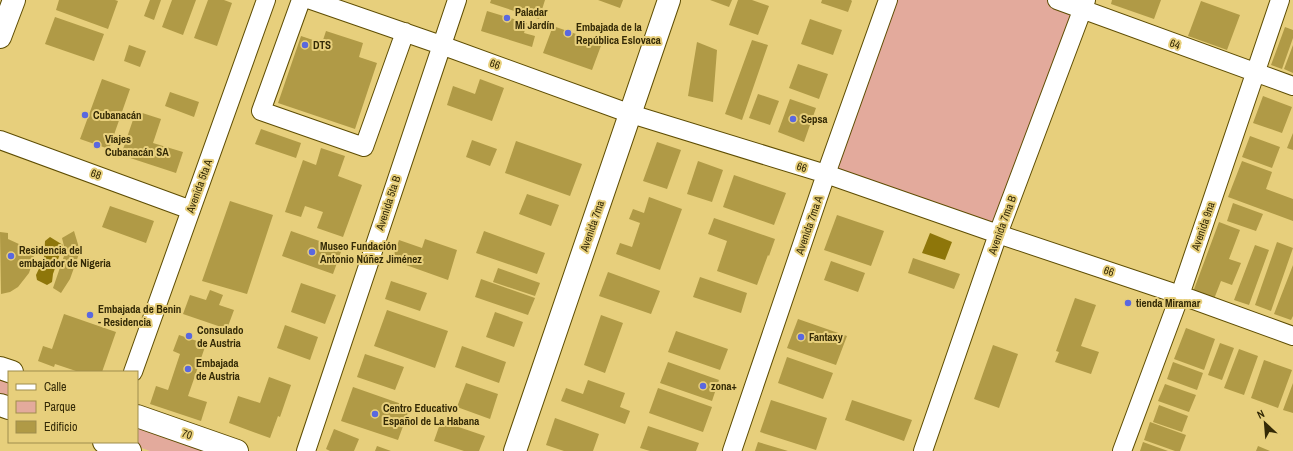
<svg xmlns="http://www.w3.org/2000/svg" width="1293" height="451" viewBox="0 0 1293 451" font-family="'Archivo Narrow',sans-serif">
	<rect width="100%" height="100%" fill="#e7cf7c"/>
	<path fill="#e3aa9c" d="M888,0H1086L998,234L826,174Z
		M0,378L9,381V402L0,398Z
		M137,422L218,451H150L125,442H137Z"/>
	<path fill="#8e760a" d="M930,233L952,242L945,260L922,253Z
		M50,237L63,245L53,274L52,282L47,285L37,280L36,275L44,258L45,241Z"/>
	<path fill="#b09a46" d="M59,0H115L118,1L108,29L56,10Z
		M150,0H161L154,20L144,16Z
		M172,0H196L183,35L162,27Z
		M208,0H224L232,3L217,46L194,38Z
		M491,0H545L539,19L490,3Z
		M598,0H623L620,8Z
		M710,0H732L729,7Z
		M738,0H752L769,6L758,35L729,25Z
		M822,0H851L852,1L848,12L821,3Z
		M1112,0H1161L1154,19L1111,4Z
		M1201,1L1240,15L1227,50L1188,36Z
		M487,11L527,23L524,33L535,36L532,47L481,31Z
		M55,17L104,34L94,61L45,44Z
		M810,19L842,30L833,55L801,44Z
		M553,26L602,43L592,70L543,53Z
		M1285,27L1293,30V38L1282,69L1271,65Z
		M326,31L363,43L359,57L377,63L355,129L278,103L301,36L322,43Z
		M752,40L768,45L742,120L725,114Z
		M697,42L717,50L713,102L688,96Z
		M129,45L146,51L140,67L124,61Z
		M1293,45V73L1284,69Z
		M798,64L828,74L819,99L789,88Z
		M102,79L130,89L109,149L80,139Z
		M480,79L504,88L492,121L447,105L453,86L475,94Z
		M170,92L199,102L194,117L165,106Z
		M758,94L779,101L770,125L749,118Z
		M1263,96L1292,107L1282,133L1253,123Z
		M790,99L816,108L804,142L778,132Z
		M136,111L161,119L153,143L183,152L176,173L121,155Z
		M261,129L301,143L296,158L255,144Z
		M1293,133V150L1287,148Z
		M1250,136L1280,147L1272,168L1242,157Z
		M472,140L497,149L490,166L466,157Z
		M516,141L582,164L570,196L505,173Z
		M657,142L681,150L667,189L643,181Z
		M321,148L345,156L338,176L362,185L343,237L317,228L323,212L305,206L301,217L285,212L303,160L316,165Z
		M698,161L723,170L712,202L687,194Z
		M1242,161L1272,172L1266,189L1293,199V221L1228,197Z
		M734,175L786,193L774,225L723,207Z
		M527,194L559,205L551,226L519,214Z
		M649,197L682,209L660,270L616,254L620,243L632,247L640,223L629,219L633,209L644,213Z
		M230,201L273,215L247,294L202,281Z
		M1233,203L1263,214L1256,231L1227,221Z
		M110,206L154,221L146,243L102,227Z
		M837,215L884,231L871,266L824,250Z
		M714,218L775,239L769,256L768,255L757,285L717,271L727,241L708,234Z
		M1219,222L1240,230L1229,259L1241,263L1232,285L1221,281L1214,299L1193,292Z
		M74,231L80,251L70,279L61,293L53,288L65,253L64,246L62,238Z
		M291,231L342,249L333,274L282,256Z
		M484,231L545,253L537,274L476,253Z
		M0,232L8,233V239L32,250L34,258L29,273L18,287L10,292L1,294Z
		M425,239L457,250L448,280L392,260L399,240L422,248Z
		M1277,242L1293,248L1271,311L1255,305Z
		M1255,245L1269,250L1249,305L1234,300Z
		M913,258L960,274L954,289L908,273Z
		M831,261L865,273L858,292L824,280Z
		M1293,265V316L1291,320L1274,314Z
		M498,268L540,283L535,296L493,282Z
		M608,272L660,291L651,314L599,296Z
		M700,277L747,293L741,313L693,297Z
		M481,279L535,298L528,315L475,297Z
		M391,281L427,293L420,311L385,299Z
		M301,283L336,295L325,324L291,312Z
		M210,290L223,295L219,305L234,310L227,329L183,314L190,295L206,300Z
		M1075,298L1096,305L1081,346L1099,352L1091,374L1055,362L1059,352L1056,351Z
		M387,310L448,331L435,368L374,346Z
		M495,312L523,322L514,347L486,337Z
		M64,314L116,332L102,372H79L55,364L54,367L38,361L43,346L52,349Z
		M601,315L623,323L605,373L584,365Z
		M798,319L847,336L836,365L787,348Z
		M285,325L318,337L310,360L277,348Z
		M1186,328L1215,339L1204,370L1174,359Z
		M676,331L728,349L720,370L668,352Z
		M179,335L206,344L188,396L207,402L201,421L150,404L156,386L168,390L180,354L173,351Z
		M1220,343L1234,348L1222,380L1208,375Z
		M993,345L1018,354L999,408L974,399Z
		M462,346L506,362L499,383L455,367Z
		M1239,349L1258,356L1244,395L1224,388Z
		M365,354L404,367L395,390L357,377Z
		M787,357L833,373L823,399L778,383Z
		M1264,360L1292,370L1278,408L1251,398Z
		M668,362L719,380L712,401L660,383Z
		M1173,362L1203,373L1197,390L1167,379Z
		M269,377L291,385L280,417L278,416L270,438L229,423L238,396L260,403Z
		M588,380L625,393L620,407L630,411L625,424L561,401L566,388L583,394Z
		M466,383L498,394L490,419L457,407Z
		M1293,383V413L1283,410Z
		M1165,384L1196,395L1189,412L1158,401Z
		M353,387L410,407L398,440L341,421Z
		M658,388L712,407L703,432L649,413Z
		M771,400L827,418L816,450L760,432Z
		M852,400L912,420L904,441L845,420Z
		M1159,405L1188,416L1182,432L1153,422Z
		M555,418L599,434L593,451H564L546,445Z
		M441,421L485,436L479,451H464L434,441Z
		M1150,422L1186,435L1180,451H1175L1144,440Z
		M648,426L699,443L696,451H650L640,448Z
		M334,429L359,439L354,451H330L326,449Z
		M758,442L788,451H755Z
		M1143,442L1168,451H1140Z
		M377,446L391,451H375Z
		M1258,446L1270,451H1256Z"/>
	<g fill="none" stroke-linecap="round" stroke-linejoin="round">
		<defs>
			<path id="minor" d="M301,0L261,111L364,147L405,32
				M311,0L441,45L631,114L826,174L998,234L1180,295L1293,336
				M1057,0L1293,86
				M0,140L191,210
				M133,372L266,0
				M306,451L457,0
				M732,451L826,174L888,0
				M923,451L998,234L1086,0
				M1122,451L1180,295L1280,0"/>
			<path id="major" d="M0,368L12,372
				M0,405L9,408
				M137,416L237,451
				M104,442L130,451
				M515,451L669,0"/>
			<path id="highway" d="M0,37L14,0"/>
		</defs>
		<use href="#minor" stroke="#5e4d03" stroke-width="20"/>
		<use href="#major" stroke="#5e4d03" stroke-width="24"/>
		<use href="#highway" stroke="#5e4d03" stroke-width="24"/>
		<use href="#minor" stroke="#fff" stroke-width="18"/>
		<use href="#major" stroke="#fff" stroke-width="22"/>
		<use href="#highway" stroke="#fff" stroke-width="22"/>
	</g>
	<g fill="#5a68df" stroke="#e7cf7c" stroke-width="1.5">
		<circle cx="507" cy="18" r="4"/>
		<circle cx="568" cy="33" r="4"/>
		<circle cx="305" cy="45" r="4"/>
		<circle cx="85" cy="115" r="4"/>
		<circle cx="793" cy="119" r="4"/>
		<circle cx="97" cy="145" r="4"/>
		<circle cx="312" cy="252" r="4"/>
		<circle cx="11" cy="256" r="4"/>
		<circle cx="1128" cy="303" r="4"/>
		<circle cx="90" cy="315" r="4"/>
		<circle cx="189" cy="336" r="4"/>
		<circle cx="801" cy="337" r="4"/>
		<circle cx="188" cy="369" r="4"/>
		<circle cx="703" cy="386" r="4"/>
		<circle cx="375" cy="414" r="4"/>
	</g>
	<g text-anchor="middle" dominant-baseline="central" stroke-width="4" stroke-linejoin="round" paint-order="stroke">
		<g font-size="11" font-weight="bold" fill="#342a06" stroke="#e7cf7c" text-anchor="start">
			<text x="515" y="12">Paladar<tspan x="515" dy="13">Mi Jardín</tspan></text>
			<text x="576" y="27">Embajada de la<tspan x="576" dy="13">República Eslovaca</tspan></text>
			<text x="313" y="45">DTS</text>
			<text x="93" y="115">Cubanacán</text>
			<text x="801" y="119">Sepsa</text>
			<text x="105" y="139">Viajes<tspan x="105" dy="13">Cubanacán SA</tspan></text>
			<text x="320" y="246">Museo Fundación<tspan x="320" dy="13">Antonio Núñez Jiménez</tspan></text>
			<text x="19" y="250">Residencia del<tspan x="19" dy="13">embajador de Nigeria</tspan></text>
			<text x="1136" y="303">tienda Miramar</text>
			<text x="98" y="309">Embajada de Benin<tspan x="98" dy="13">- Residencia</tspan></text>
			<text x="197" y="330">Consulado<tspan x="197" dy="13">de Austria</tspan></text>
			<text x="809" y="337">Fantaxy</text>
			<text x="196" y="363">Embajada<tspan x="196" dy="13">de Austria</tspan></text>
			<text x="711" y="386">zona+</text>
			<text x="383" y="408">Centro Educativo<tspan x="383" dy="13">Español de La Habana</tspan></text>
		</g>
		<g font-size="11" fill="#342a06" stroke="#e7cf7c">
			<text transform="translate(1175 44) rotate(20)">64</text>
			<text transform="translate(495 64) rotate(20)">66</text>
			<text transform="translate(802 167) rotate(17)">66</text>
			<text transform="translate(96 174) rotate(20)">68</text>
			<text transform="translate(199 186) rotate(-70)">Avenida 5ta A</text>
			<text transform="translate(388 203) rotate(-72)">Avenida 5ta B</text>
			<text transform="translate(809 225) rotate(-71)">Avenida 7ma A</text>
			<text transform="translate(1002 225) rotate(-70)">Avenida 7ma B</text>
			<text transform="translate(592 226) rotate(-71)">Avenida 7ma</text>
			<text transform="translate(1203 226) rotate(-71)">Avenida 9na</text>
			<text transform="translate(1109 271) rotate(19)">66</text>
			<text transform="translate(187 434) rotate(19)">70</text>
		</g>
	</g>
	<rect x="8" y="371" width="130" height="72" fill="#e7cf7c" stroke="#9f8d4d"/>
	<rect x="16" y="384" width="20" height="6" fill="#ffffff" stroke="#9f8d4d"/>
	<text x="44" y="391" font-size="12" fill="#342a06">Calle</text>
	<rect x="16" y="401" width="20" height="12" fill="#e3aa9c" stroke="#9f8d4d"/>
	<text x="44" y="411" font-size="12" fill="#342a06">Parque</text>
	<rect x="16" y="421" width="20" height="12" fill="#b09a46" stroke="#9f8d4d"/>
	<text x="44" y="431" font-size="12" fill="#342a06">Edificio</text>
	<g transform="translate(1265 423) rotate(334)" stroke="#e7cf7c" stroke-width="3" paint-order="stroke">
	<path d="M0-3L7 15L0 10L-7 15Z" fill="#342a06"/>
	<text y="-6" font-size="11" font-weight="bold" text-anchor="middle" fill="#342a06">N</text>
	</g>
</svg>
